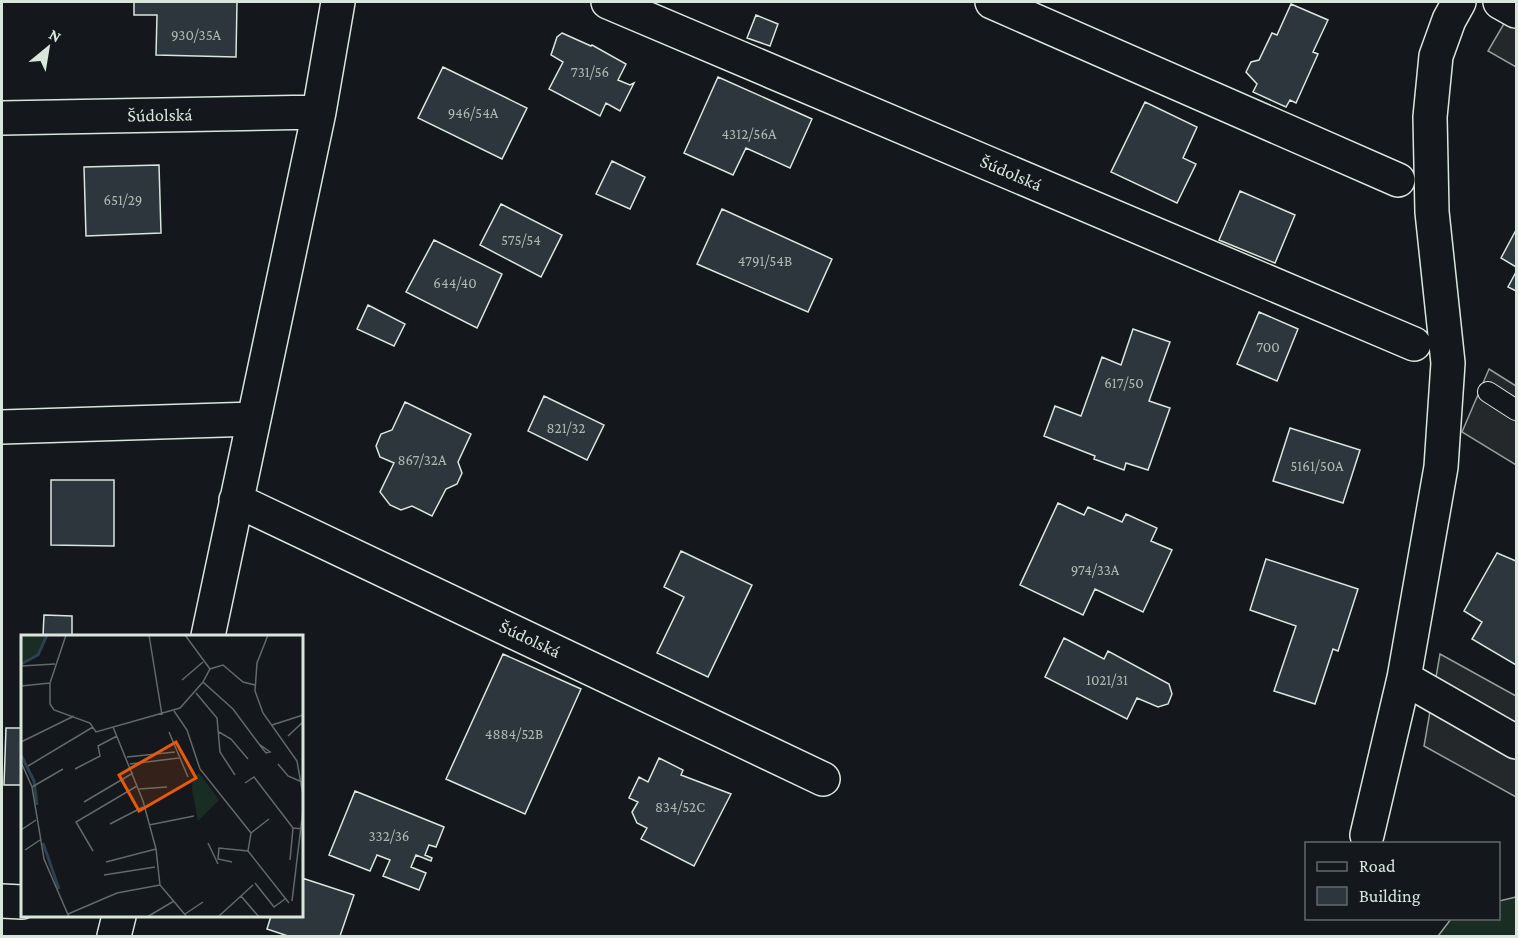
<svg xmlns="http://www.w3.org/2000/svg" width="1518" height="938" viewBox="0 0 1518 938" font-family="'Crimson Pro',serif">
	<rect width="100%" height="100%" fill="#14181c"/>
	<path fill="#1a2d24" stroke="#939e99" stroke-width="1.5" d="M1516,897V936H1438L1451,919L1498,918L1499,901Z"/>
	<path fill="#24282b" stroke="#939e99" stroke-width="1.5" d="M1516,3V67L1488,51Z
		M1489,369L1516,386V465L1462,432Z
		M1440,654L1516,696V797L1424,746Z"/>
	<path fill="#2c363c" stroke="#d8e6dc" stroke-width="1.5" d="M134,2H237L236,57L156,55L157,15H134Z
		M1291,4L1328,20L1313,52L1318,54L1296,103L1290,100L1286,107L1253,92L1257,84L1246,72L1251,62L1259,60L1272,33L1277,35Z
		M756,15L778,24L770,46L747,38Z
		M562,33L591,46L592,45L626,64L618,80L630,85L634,83L620,111L606,103L600,116L549,89L563,62L551,55L557,37Z
		M443,67L527,108L502,159L418,118Z
		M718,77L812,119L790,168L746,148L733,175L684,153Z
		M1145,102L1197,127L1183,158L1196,164L1177,203L1111,172Z
		M612,161L645,177L630,209L596,194Z
		M159,165L161,233L86,236L84,167Z
		M1240,191L1295,215L1275,263L1219,240Z
		M501,204L562,235L541,277L480,245Z
		M722,209L832,259L808,312L697,264Z
		M1516,230V267L1501,258Z
		M434,240L502,274L477,328L406,292Z
		M1516,272V291L1508,287Z
		M368,305L405,324L394,346L357,329Z
		M1259,312L1298,329L1277,381L1237,364Z
		M1133,329L1170,342L1149,401L1170,408L1148,470L1126,463L1124,470L1094,459L1095,456L1044,436L1055,406L1081,416L1102,357L1121,365Z
		M544,396L604,425L587,460L528,431Z
		M405,402L471,434L458,462L462,473L457,484L446,489L432,516L412,506L401,510L390,505L380,492L394,463L380,457L376,446L381,434L392,430Z
		M1290,428L1360,450L1343,503L1273,481Z
		M51,480H114V546L51,545Z
		M1058,503L1084,515L1088,507L1122,522L1126,514L1157,528L1151,541L1172,550L1143,612L1095,589L1083,615L1020,585Z
		M681,551L752,585L708,677L657,653L684,597L664,587Z
		M1497,553L1516,561V665L1472,639L1482,622L1464,611Z
		M1266,559L1358,589L1338,651L1333,649L1315,704L1274,691L1296,626L1250,610Z
		M44,615L72,616V636H43Z
		M1064,638L1104,659L1108,651L1169,684L1172,694L1168,704L1158,707L1137,698L1127,719L1045,677Z
		M503,654L581,689L525,814L446,779Z
		M6,728H22V785H4Z
		M659,758L683,770L681,775L731,794L694,866L641,839L647,828L637,823L632,812L638,802L629,798L639,777L648,782Z
		M355,791L444,827L436,847L429,845L425,855L432,858L431,861L416,855L411,867L426,873L419,890L383,876L390,860L377,855L370,871L329,855Z
		M302,878L354,895L340,936H288L267,929L271,916H302Z"/>
	<g fill="none" stroke-linecap="round" stroke-linejoin="round">
		<defs>
			<path id="service" d="M1488,392L1516,410"/>
			<path id="minor" d="M608,2L1414,344
				M992,2L1398,180
				M1500,2L1516,11
				M2,118L319,112
				M2,427L254,419
				M236,500L823,779
				M208,636L319,112L338,2
				M1404,678L1516,742
				M1367,835L1404,678L1441,467L1448,363L1432,212L1430,117L1436,56L1449,20L1459,2
				M2,901L22,902
				M114,936L119,916"/>
		</defs>
		<use href="#service" stroke="#d8e6dc" stroke-width="22"/>
		<use href="#minor" stroke="#d8e6dc" stroke-width="36"/>
		<use href="#service" stroke="#14181c" stroke-width="20"/>
		<use href="#minor" stroke="#14181c" stroke-width="33"/>
	</g>
	<g text-anchor="middle" dominant-baseline="central" stroke-width="4.5" stroke-linejoin="round" paint-order="stroke">
		<g font-size="15" fill="#adbab4">
			<text x="196" y="35">930/35A</text>
			<text x="590" y="72">731/56</text>
			<text x="473" y="113">946/54A</text>
			<text x="749" y="134">4312/56A</text>
			<text x="123" y="200">651/29</text>
			<text x="521" y="240">575/54</text>
			<text x="765" y="261">4791/54B</text>
			<text x="455" y="283">644/40</text>
			<text x="1268" y="347">700</text>
			<text x="1124" y="383">617/50</text>
			<text x="566" y="428">821/32</text>
			<text x="422" y="460">867/32A</text>
			<text x="1317" y="466">5161/50A</text>
			<text x="1095" y="570">974/33A</text>
			<text x="1107" y="680">1021/31</text>
			<text x="514" y="734">4884/52B</text>
			<text x="680" y="807">834/52C</text>
			<text x="389" y="836">332/36</text>
		</g>
		<g font-size="18" fill="#d8e6dc" stroke="#14181c">
			<text transform="translate(160 115) rotate(-1)">Šúdolská</text>
			<text transform="translate(1011 173) rotate(23)">Šúdolská</text>
			<text transform="translate(530 639) rotate(25)">Šúdolská</text>
		</g>
	</g>
	<g transform="translate(21 635)">
		<rect width="282" height="282" fill="#14181c"/>
		<path d="M0,0H24L25,5L18,19L0,29ZM178,138L198,165L177,186L171,154L172,143Z" fill="#1a2d24"/>
		<path fill="none" stroke="#2f3f4d" stroke-width="3" d="M0,29L17,20L26,0M0,120L13,146L16,170M22,208L38,254"/>
		<path fill="none" stroke="#626a69" stroke-width="1.5" d="M45,0L29,48V69L33,75L69,88L75,97L159,73L182,47M128,0L141,80M164,0L189,34M247,0L236,28L234,56L242,78L276,126L282,160M0,31L34,29M161,45L182,27M234,50L222,47L202,30L189,34L182,47L212,74L238,109L245,118L249,117L238,109M0,51L29,48M175,58L196,83L199,117L214,140M153,76L166,95L179,134L230,198L227,216L268,268M251,90L282,80M92,92L122,166L135,214L139,250L166,282M148,97L167,142M198,97L210,104L227,124M267,101L282,87M0,107L53,81M106,122L154,117M0,127L11,152L23,224L48,282M109,129L158,123M257,129L267,141L281,147M7,131L72,92M54,134L79,121L77,111L96,101M224,148L233,142L272,193L282,194M11,152L42,134M118,154L146,152M63,167L112,138M89,189L122,172M128,190L173,181M0,195L15,185M230,198L248,184M187,208L197,229M4,215L19,205M72,216L55,187L116,151M282,223V251M269,225L272,193M85,227L135,214M211,227L197,224L198,213L227,216M83,240L134,232M234,248L253,272L264,264M220,261L238,282M271,266L282,175M47,279L96,258L139,250M164,279L182,267M126,282L153,266M197,282L232,250"/>
		<path fill="#e8590c" fill-opacity="0.15" stroke="#e8590c" stroke-width="3" d="M155,107L175,143L118,176L98,140Z"/>
		<rect width="282" height="282" fill="none" stroke="#d8e6dc" stroke-width="3"/>
	</g>
	<rect width="1518" height="938" fill="none" stroke="#d8e6dc" stroke-width="6"/>
	<rect x="1305" y="842" width="195" height="78" fill="#14181c" stroke="#626a69" stroke-width="1.5"/>
	<rect x="1317" y="862" width="30" height="9" fill="#14181c" stroke="#626a69" stroke-width="1.5"/>
	<text x="1359" y="872" font-size="18" fill="#d8e6dc">Road</text>
	<rect x="1317" y="887" width="30" height="18" fill="#2c363c" stroke="#626a69" stroke-width="1.5"/>
	<text x="1359" y="902" font-size="18" fill="#d8e6dc">Building</text>
	<g transform="translate(48 48) rotate(30)" stroke="#14181c" stroke-width="4.5" paint-order="stroke">
	<path d="M0-4.5L10 22L0 15L-10 22Z" fill="#d8e6dc"/>
	<text y="-9" font-size="16" font-weight="bold" text-anchor="middle" fill="#d8e6dc">N</text>
	</g>
</svg>
